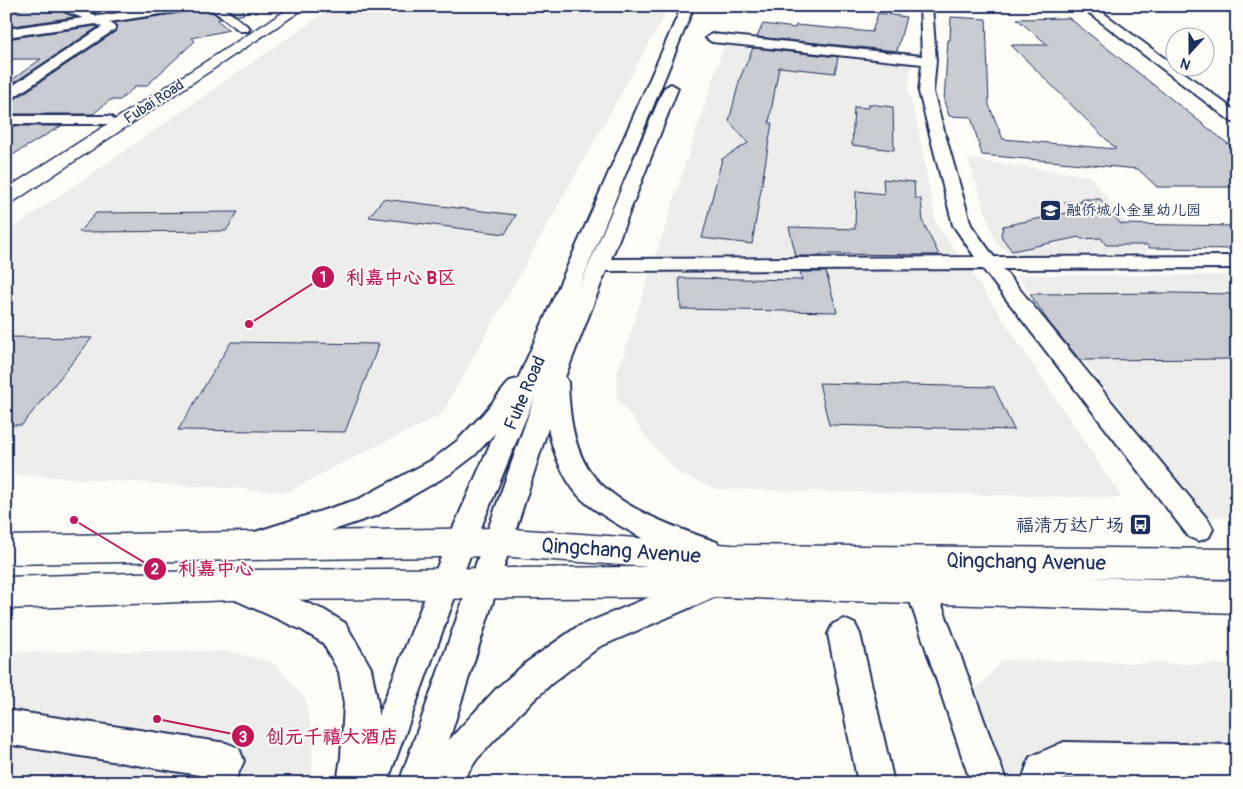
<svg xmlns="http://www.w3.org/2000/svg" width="1243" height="789" viewBox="0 0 1243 789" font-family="Pangolin,'LXGW WenKai TC',sans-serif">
	<rect width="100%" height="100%" fill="#fdfcf7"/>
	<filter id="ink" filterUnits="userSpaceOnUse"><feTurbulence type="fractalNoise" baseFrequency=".02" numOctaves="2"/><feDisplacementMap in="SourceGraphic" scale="10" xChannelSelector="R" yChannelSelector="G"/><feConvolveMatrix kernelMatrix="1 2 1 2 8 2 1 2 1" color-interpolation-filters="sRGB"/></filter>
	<g filter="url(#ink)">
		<path fill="#edeeec" d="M334,6H670L441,415L342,463L288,492L6,474V233Z
			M724,46L912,65L908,90L917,122L936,224L980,285L1122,498L716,489L678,473L652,444L617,398V374Z
			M968,159L1090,176L1149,252L1014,256L996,244Z
			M1016,275H1237V517H1206Z
			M226,651L274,663L305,699L313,738L312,783H6V652Z
			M1002,660L1237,665V783H1006L973,693Z"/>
		<path fill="#c9ccd3" stroke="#1b2f5e" d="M20,6H62L60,9L63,12L75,17L6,27V9L19,11Z
			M79,6H152L98,14Z
			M201,6H205L221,19L217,20L229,30L192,38L195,41L146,86H136L120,100H110L93,114H6V102L12,101L115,32L118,27L114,23L193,11Z
			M224,6H243L244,14L237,16Z
			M878,13L906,17L897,51L757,37L763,24L795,28L796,25L872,32Z
			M951,17L986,19L989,105L1003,139L1116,149L1011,45H1048L1017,19L1069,18L1237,151V187H1157L1138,169L982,155L971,117L949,116L944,101L948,40H950Z
			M96,26L98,27L6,88V84L41,59H6V39Z
			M753,48L838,57L835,73L779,67L769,123H772L752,244L702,238L722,159L748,143L729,121L740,78Z
			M869,104L893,107L894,150L852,145L854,107L869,108Z
			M6,126H61L6,159Z
			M883,179L914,182L915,198L921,199L923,222L939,255L821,254V256H796L789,227L855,229L856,191L884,194Z
			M383,199L516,215L505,234L369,217Z
			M1080,199H1100L1121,224L1237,226V249L1149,248L1147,245H1106L1101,238L1081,239L1079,237L1012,251L1003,239L1001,235L1003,226L1071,212L1064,202H1083Z
			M238,212L226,231L79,232L96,213Z
			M800,272H826L837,312L681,309L679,278L802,280Z
			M1173,293L1237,294V359L1080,360L1048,321L1030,294Z
			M6,337L92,338L22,425H6Z
			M231,342L379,344L345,432L178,430Z
			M819,383L994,387L1014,430L829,425Z"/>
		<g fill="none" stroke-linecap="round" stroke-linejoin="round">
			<defs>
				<path id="minor" d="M64,6H77L75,8L98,16L167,6H199L193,9L109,22L116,27L114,30L11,99L6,100V90L102,27L96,24L6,37V29L83,18L64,11L62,9Z
					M207,6H221L250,28L248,31H240Z
					M682,6H694L577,293L664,88L671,84L678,88L611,259L975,257L953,225L919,92L922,64L712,42L706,38L712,34L922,56L920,6H932L936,61L933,92L971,225L994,257L1237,256V268L1003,269L1209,521L1213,529L1209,537L1199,541L1189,537L983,269L606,271L565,377L568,382C569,410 572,442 587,467C611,506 676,528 717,542L721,551L717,560C714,561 710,563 706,563C681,562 594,515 578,495C562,476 553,452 548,428L449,740L496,689L527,662L577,627L713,571L724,575L728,584L724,593L599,647L551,684L520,713L477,759L461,783H399L535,396L475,542L387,783H337L341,757L344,704L339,672L323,643L302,630L229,597L225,588L229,579L240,575L324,610L345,623L371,668L378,704V716L447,542L495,433L475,455L450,474L378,515L262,554L252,551L248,542L252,533L359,499L432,460L457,441L483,414L510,381L518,379Z
					M1080,6H1094L1237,112V123L1232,122Z
					M6,116H107L112,117L114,120L112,123L107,124H6Z
					M921,576L932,580L936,589L1007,783H971L906,589L910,580Z
					M844,619L855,624L860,634L894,783H858L828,634L833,624Z
					M6,710L226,743L239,748L244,761L234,783H196L199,775L6,744Z
					M1064,742L1237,745V781L1066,778L1057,783H1021L1030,757Z"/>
				<path id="major" d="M293,6H308L13,202L6,204V189Z
					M499,528L732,545L1237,549V579L1089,577L1237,581V613L718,597L231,600L6,609V577L231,570L648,567L499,556L6,564V536Z"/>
			</defs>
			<use href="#minor" stroke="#1b2f5e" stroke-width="4"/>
			<use href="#major" stroke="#1b2f5e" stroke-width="3"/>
			<use href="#minor" fill="#fdfcf7" fill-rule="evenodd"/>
			<use href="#major" fill="#fdfcf7" fill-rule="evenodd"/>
		</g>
	</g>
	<defs>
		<symbol id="school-square" viewBox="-11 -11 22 22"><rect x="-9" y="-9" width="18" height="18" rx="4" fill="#1b2f5e" stroke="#fdfcf7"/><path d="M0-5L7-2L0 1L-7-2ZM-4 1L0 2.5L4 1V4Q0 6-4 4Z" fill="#fff"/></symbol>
		<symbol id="bus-square" viewBox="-11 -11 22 22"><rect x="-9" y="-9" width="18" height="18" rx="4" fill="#1b2f5e" stroke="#fdfcf7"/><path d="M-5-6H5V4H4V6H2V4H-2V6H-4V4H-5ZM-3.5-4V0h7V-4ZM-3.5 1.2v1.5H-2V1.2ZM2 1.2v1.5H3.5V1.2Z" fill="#fff"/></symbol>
	</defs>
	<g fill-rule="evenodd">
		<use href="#school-square" x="1038" y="198" width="25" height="25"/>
		<use href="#bus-square" x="1128" y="512" width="25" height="25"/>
	</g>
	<g text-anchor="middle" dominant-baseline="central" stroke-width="4" stroke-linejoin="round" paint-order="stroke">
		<g font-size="15" fill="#1b2f5e" stroke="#fdfcf7">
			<text transform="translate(154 102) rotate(-33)">Fubai Road</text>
		</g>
		<g font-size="15" fill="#1b2f5e" stroke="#fdfcf7" text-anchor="start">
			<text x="1066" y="210">融侨城小金星幼儿园</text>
		</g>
		<g font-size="18" fill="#1b2f5e" stroke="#fdfcf7">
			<text transform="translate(525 393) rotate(-67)">Fuhe Road</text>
		</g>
		<g font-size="18" fill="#1b2f5e" stroke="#fdfcf7" text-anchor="end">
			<text x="1124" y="525">福清万达广场</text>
		</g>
		<g font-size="21" fill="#1b2f5e" stroke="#fdfcf7">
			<text transform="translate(621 551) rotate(4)">Qingchang Avenue</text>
			<text transform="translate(1026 562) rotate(1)">Qingchang Avenue</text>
		</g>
	</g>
	<path fill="none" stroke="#c2185b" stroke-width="2" d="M249 324L323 277M74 520L155 569M157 719L243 736"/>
	<g fill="#c2185b" stroke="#fdfcf7" stroke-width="2">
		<circle cx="249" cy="324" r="5"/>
		<circle cx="74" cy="520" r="5"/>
		<circle cx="157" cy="719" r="5"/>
		<circle cx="323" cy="277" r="12"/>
		<circle cx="155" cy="569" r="12"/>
		<circle cx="243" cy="736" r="12"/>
	</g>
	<g font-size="15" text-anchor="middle" font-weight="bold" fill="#fff">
		<text x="323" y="282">1</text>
		<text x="155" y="574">2</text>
		<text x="243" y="742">3</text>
	</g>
	<g font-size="19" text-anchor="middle" font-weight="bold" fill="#c2185b" stroke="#fdfcf7" stroke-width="4" stroke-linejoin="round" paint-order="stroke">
		<text x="401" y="284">利嘉中心 B区</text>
		<text x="216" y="575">利嘉中心</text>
		<text x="332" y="743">创元千禧大酒店</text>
	</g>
	<rect width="1243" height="789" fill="none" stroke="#fdfcf7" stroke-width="25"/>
	<rect x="12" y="12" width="1218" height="764" fill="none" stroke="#1b2f5e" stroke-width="2" filter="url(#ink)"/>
	<g transform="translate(1190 52) rotate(201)"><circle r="24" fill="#fdfcf7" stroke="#a3aaba"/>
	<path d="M0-4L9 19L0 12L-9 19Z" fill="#1b2f5e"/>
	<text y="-8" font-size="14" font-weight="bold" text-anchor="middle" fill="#1b2f5e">N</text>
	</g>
</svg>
